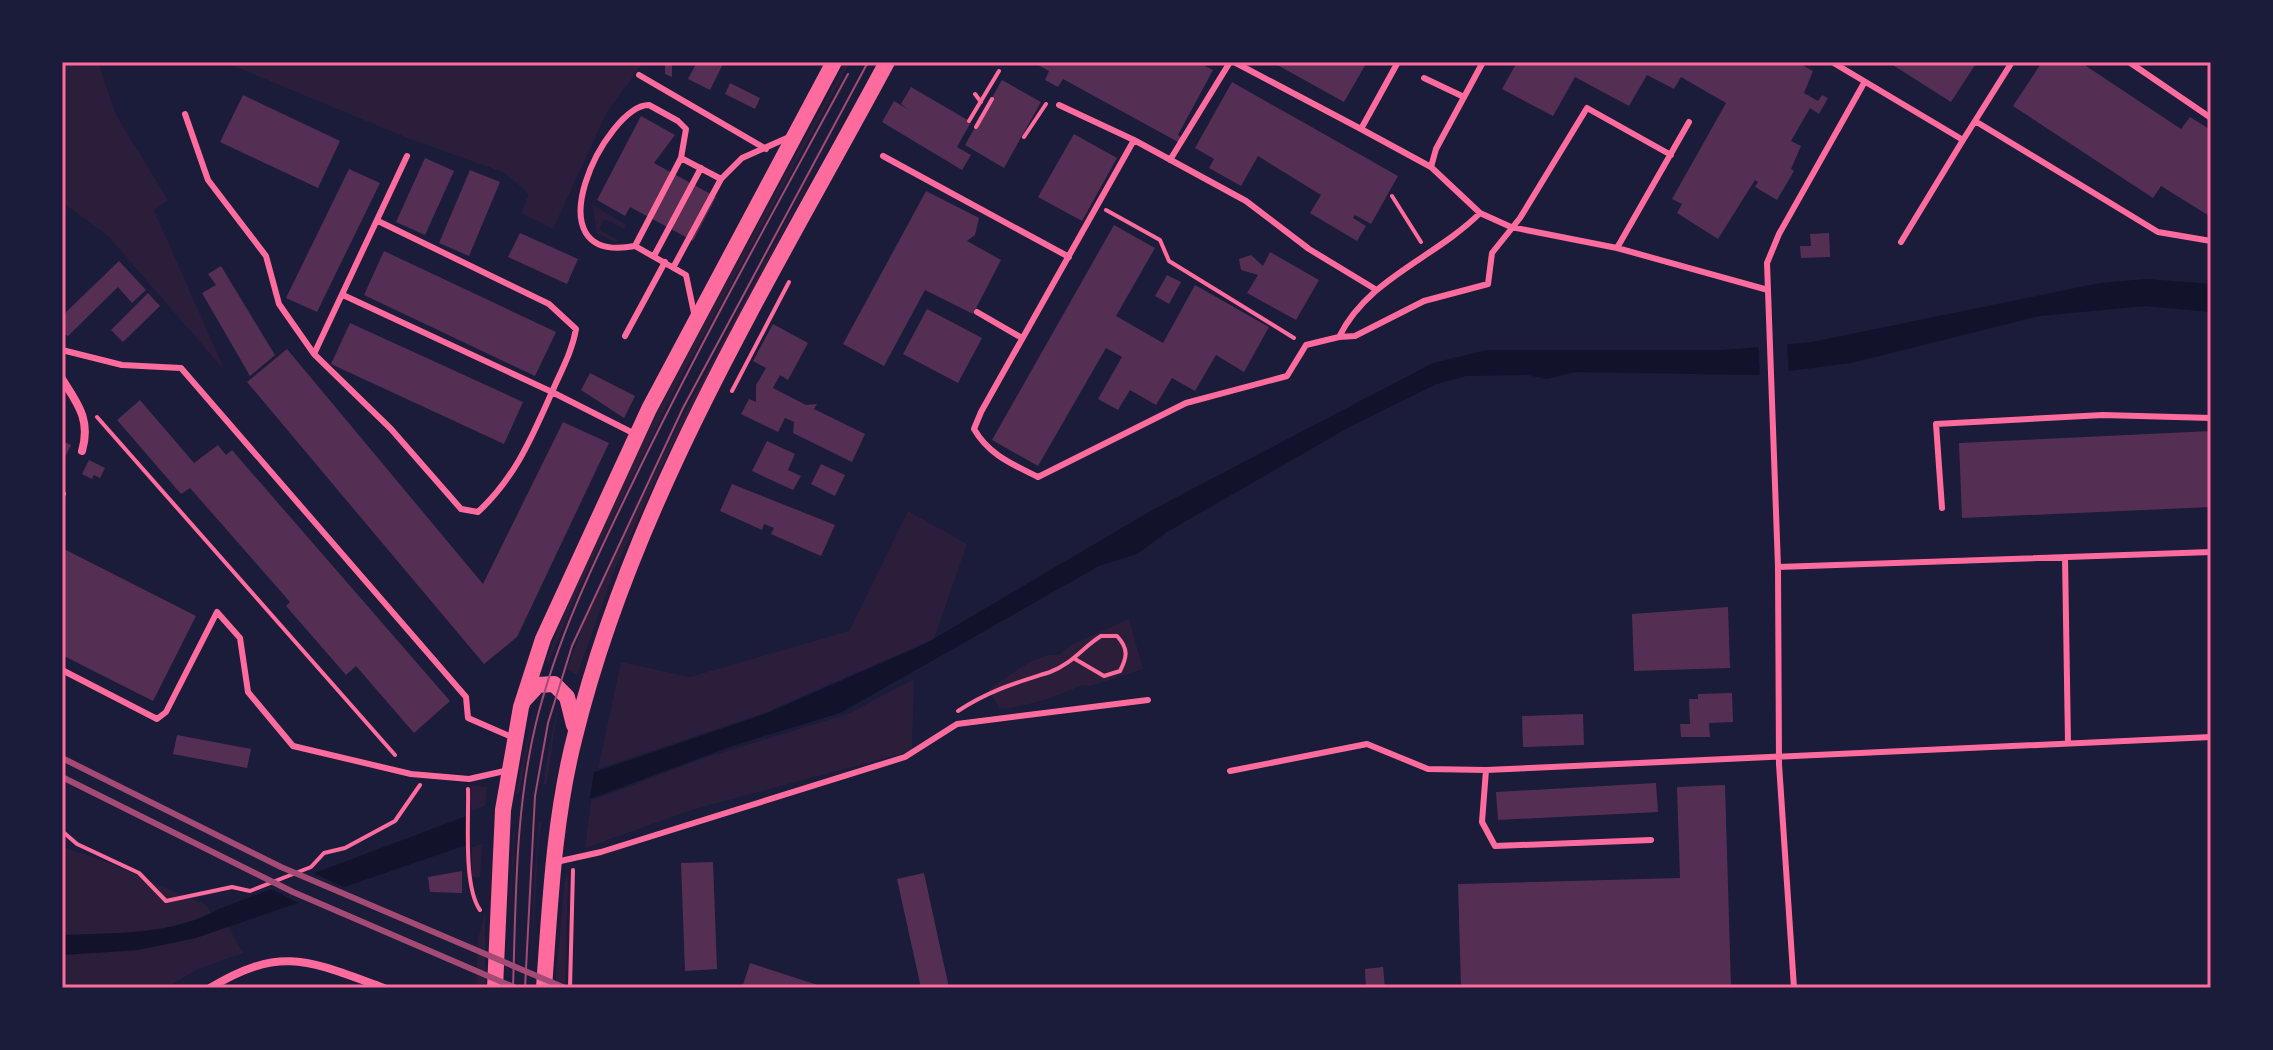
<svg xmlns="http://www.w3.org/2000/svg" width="2273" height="1050" viewBox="0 0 2273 1050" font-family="Raleway,sans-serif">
	<rect width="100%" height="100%" fill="#1b1b3a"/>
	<path fill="#2a1e3b" d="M62,62H98L116,115L168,200L154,210L225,371L108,236L62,202Z
		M224,62H644L607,112L553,229L521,213L529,194L505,173L410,139Z
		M846,62H850L674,391L579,589L548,664L546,660C625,452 742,258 846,62Z
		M871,62L669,452L614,571L577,675L567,669L587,614L676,429Z
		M592,204L626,225L624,229L604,219L599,230L618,240L616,243L597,233Z
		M908,511L967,544L934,639L764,713L598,769L621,662L690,677L849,631Z
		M1129,619L1143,669L1091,686L1083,685C1055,697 1031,706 1000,709L988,690C1004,680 1035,652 1059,655L1071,645Z
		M914,679L912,751L695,809L585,848L591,801L701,759L850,713Z
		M536,702L516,811L506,988L515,796Z
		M558,706L538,848L530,988C534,893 535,799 558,706Z
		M471,785L487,787L480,877H472Z
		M62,847L102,860L206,905L212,913C170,937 110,933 62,935Z
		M568,874L565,988H555L565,878Z
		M485,912V987L476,988L478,939Z
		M228,926L243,953L198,969L166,988H62V955L138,950Z"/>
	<path fill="#12122b" d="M2146,279L2211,284V312L2146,306L2039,316L1851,363L1756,375L1575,372L1547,379L1528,375L1466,376L1437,384L1351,426L1167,532L1137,554L1099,566L840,713L732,746L472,843L196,938L138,950L62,955V935C114,933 172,935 219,909L472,814L765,714L925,644L1154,509L1433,363L1487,350H1724L1812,342L2100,283Z"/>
	<path fill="#1b1b3a" d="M1787,340L1789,376L1760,379L1758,343Z
		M595,767L589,803L468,849V812Z
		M309,871L348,889L303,905L266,887Z"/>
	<path fill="#542f53" d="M665,62H672V77L665,74Z
		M697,62H724L710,90L688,79Z
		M1033,62H1207L1205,66L1213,70L1178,135L1181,137L1178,142L1063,79L1058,87L1045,80L1049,71Z
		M1272,62H1367L1344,102Z
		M1517,62H1797L1813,71L1804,93L1818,101L1822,95L1828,98L1819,114L1810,108L1791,141L1801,146L1791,169L1794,171L1777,200L1755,187L1758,182L1755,180L1718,239L1677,213L1682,204L1672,199L1726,103L1681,77L1674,89L1647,75L1629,106L1575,77L1553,116L1502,89Z
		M1888,62H1977L1951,102Z
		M2042,62H2080L2181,129L2190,117L2211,130V217L2161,186L2153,198L2013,106Z
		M1002,80L1041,102L1004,168L965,145Z
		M1232,82L1398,176L1371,224L1355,215L1353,218L1366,226L1357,241L1310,213L1321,195L1258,156L1241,186L1209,168L1214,159L1195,148Z
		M730,83L760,98L755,109L725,94Z
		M911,87L971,122L957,147L971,155L962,170L882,122L894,101L909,110L901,104Z
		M243,95L340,141L318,188L220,142Z
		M641,116L675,135L654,163L716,197L693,241L630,207L625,216L597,200Z
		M1074,134L1117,158L1082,221L1038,197Z
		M425,158L454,171L425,235L396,222Z
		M349,169L380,183L317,312L286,298Z
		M470,170L500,182L469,256L439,243Z
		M926,191L979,218L975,235L967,241L1001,260L973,314L925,290L884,366L843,344Z
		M1114,225L1155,248L1116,316L1163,343L1195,285L1269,327L1244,372L1216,355L1195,391L1172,378L1156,405L1130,390L1118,410L1098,399L1122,357L1106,348L1038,466L992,440Z
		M520,233L578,259L567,284L508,257Z
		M1829,233L1830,257L1801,258L1800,246H1811L1810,234Z
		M384,251L556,332L535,376L364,295Z
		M1270,252L1319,280L1296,320L1247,293L1258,275L1241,270L1239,259L1251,255L1263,266Z
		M119,261L146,290L132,303L118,287L68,336L62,333V316Z
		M221,266L275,355L250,376L202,293L216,285L208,274Z
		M1167,275L1181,282L1169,304L1155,296Z
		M148,293L160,306L123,342L111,330Z
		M927,309L982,338L958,383L903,354Z
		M350,323L523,402L504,444L331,364Z
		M773,324L808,343L788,380L780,375L773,388L806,405L817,404L814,409L865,434L852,462L793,433L794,422L785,418L778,432L741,414L749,399L756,402V385L766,368L753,361Z
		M287,349L483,584L563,422L609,443L517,637L484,664L247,382Z
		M590,373L635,396L624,418L581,390Z
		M140,400L194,463L218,445L226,455L232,450L450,701L414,733L356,666L346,675L286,606L290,602L190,488L181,494L117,420Z
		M2211,431V507L1962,518L1959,443Z
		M62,441L71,445L62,463Z
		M767,441L795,454L788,470L801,476L793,490L752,471Z
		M89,460L105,468L100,478L94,475L92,479L82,474Z
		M821,464L845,475L835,496L811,484Z
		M732,484L835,525L821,556L771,534L774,528L764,524L762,530L720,511Z
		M62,548L196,616L153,701L62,655Z
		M1728,607L1730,668L1634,671L1632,614Z
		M1732,693L1733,722L1709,723L1710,737H1681L1680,724H1690L1689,699H1698V694Z
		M1583,714L1584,745L1523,747L1522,716Z
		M177,735L251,749L247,768L173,754Z
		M1656,783L1658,812L1498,820L1496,792Z
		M1725,785L1731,987L1461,988L1458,884L1680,878L1677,787Z
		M713,862L717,969L685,971L681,863Z
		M462,871V893L430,892L428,877Z
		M924,873L949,988H921L897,879Z
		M750,963L824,987V988H742Z
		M1383,967L1385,988H1366L1365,969Z"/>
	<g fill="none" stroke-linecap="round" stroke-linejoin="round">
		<path stroke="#ff6b9d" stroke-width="4" d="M975,94L981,102
			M969,121L999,71
			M976,127L992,99
			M1024,137L1046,104
			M1392,196L1421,242
			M1106,210L1160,240L1169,261L1294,338
			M732,391L789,282
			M97,417L395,755
			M958,711C990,690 1016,683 1050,672C1072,664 1083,647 1101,636H1117C1129,649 1127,657 1120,671L1104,676L1075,659
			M468,789C469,820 463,886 480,910
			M62,831L77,844L139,873L166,901L232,887L250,891L311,867L324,853L345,848L395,821L420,785
			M570,988L573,870"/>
		<path stroke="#ff6b9d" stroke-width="6" d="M1234,62L1361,129
			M1398,62L1361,129L1431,167
			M1483,62L1436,149L1431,167L1480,213L1511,227L1617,248L1768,290
			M1832,62L1963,140L1975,121
			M2012,62L1975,121L2158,232L2211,241
			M2129,62L2211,118
			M639,75L766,149
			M1424,78L1464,97
			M1059,105L1134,140L1246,201L1309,249L1375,289
			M185,114L208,180L266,256L279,304L314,354L391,429L461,509L478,512C515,478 532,437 552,392C561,371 572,352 576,329L549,304L378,221
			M1134,140L981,412L974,429C989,455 1012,464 1038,477L1186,403L1287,376L1306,345L1339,337
			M883,156L1069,257
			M1170,160L1230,62
			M1480,213C1435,258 1368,278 1339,337L1355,336L1424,301L1488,284L1492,253L1520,218L1587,108L1671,155
			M1901,242L1963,140
			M635,246C527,266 606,105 649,105L678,121L686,129L681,158
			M1617,248L1689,122
			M654,256L701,168
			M674,266L721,179
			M343,295L552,392L637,435
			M977,312L1022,338
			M694,313L686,275L635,246L681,158L721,179L742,158L787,138
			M625,336L665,262
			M62,350L122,365L181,368L466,697L468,718L514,738
			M314,354L407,156
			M62,496L63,494
			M1942,508L1936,424L2103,415L2211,418
			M2065,557L2068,743
			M1778,567L2211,552
			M62,670L157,719L166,712L217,612L240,638L248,692L293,746L411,774L469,779L509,770
			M1230,771L1367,744L1428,769L1486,770
			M1651,840L1495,846L1482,822L1486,770L2211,737
			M556,862L601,852L905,757L957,724L1148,700
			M1794,988L1779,764L1778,567L1767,263L1779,234L1864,83"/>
		<path stroke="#ff6b9d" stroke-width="8" d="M62,379C78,404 91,420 82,451
			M210,988C282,944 312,962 384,988"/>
		<path stroke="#ff6b9d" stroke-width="16" d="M524,700L538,685L554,684L567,697L574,725
			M495,988L503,810L521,707L543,639L649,409L834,62
			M544,988C550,905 554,817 575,736C634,496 771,278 887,62"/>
		<path stroke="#a44b75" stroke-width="2" d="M513,988C516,899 515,810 536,723C557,638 595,560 633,482C700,343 775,209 848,74
			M525,988L535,796L548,723L572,646L683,408L868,62"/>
		<path stroke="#a44b75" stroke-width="6" d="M62,758L281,867L565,988
			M62,777L293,892L516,988"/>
	</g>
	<rect width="2273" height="1050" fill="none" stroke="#1b1b3a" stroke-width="128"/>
	<rect x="64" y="64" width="2145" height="922" fill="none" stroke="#ff6b9d" stroke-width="3"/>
</svg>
